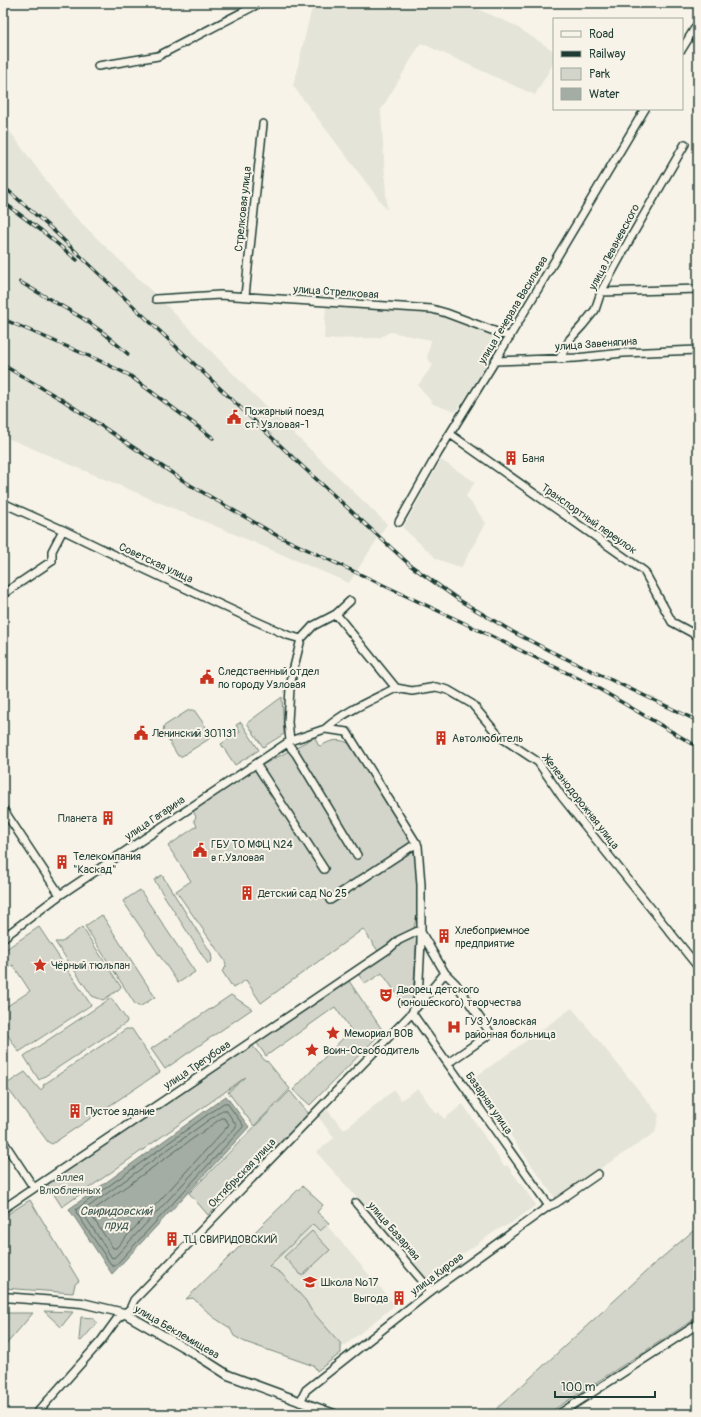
<svg xmlns="http://www.w3.org/2000/svg" width="701" height="1417" viewBox="0 0 701 1417" font-family="Pangolin,sans-serif">
	<rect width="100%" height="100%" fill="#f7f3e8"/>
	<filter id="ink" filterUnits="userSpaceOnUse"><feTurbulence type="fractalNoise" baseFrequency=".025" numOctaves="2"/><feDisplacementMap in="SourceGraphic" scale="8" xChannelSelector="R" yChannelSelector="G"/><feConvolveMatrix kernelMatrix="1 2 1 2 8 2 1 2 1" color-interpolation-filters="sRGB"/></filter>
	<g filter="url(#ink)">
		<path fill="#e5e4d9" d="M313,3H463L512,24L554,51V62L535,95L421,43L381,110L387,210L293,86Z
			M3,122L67,209L173,312L248,389L387,524L349,583L3,436Z
			M326,303L421,312L444,317L506,339L485,373L474,386L455,412L433,404L418,385L433,365L427,358L431,340L390,332L379,338L324,339Z
			M441,460L475,482L466,496L486,523L461,568L437,559L403,528Z
			M572,1008L659,1115L655,1133L555,1198L471,1080Z
			M418,1088L436,1114L439,1112L444,1119L463,1104L504,1166L507,1165L536,1205L510,1224L497,1230L426,1280L368,1210L316,1152L334,1138L317,1115L325,1107L344,1130L394,1090L401,1100Z
			M318,1215L395,1305L338,1351L243,1283Z"/>
		<path fill="#d3d5ca" stroke="#79897f" d="M282,697L284,734L263,747L247,723Z
			M189,710H194L211,734L209,739L182,756H178L163,731L164,726Z
			M241,722L259,750L235,765L221,744L240,732L236,725Z
			M315,737L318,745L321,746C332,739 342,738 353,746L411,841L417,866V880L418,908L414,928L378,951L363,929L261,1003L246,980L233,988L222,971L226,967L225,961L176,891L191,881L168,846L197,826L194,820L196,817L193,811L255,769Z
			M162,875L211,953L212,960L208,964L154,880Z
			M140,890L195,972L178,983L123,901Z
			M102,915L155,997L141,1006H138L135,1004L85,926Z
			M39,927L91,1005L19,1052L3,1028V1009L30,991L13,965L3,972V951Z
			M82,927L121,987L118,990L103,1000L92,996L55,942H62Z
			M417,932L413,998L406,1007L382,973L365,984L356,971Z
			M347,978L383,1031L310,1105L293,1090L351,1030L335,1007L266,1056L256,1042Z
			M231,995L252,1009L165,1069L151,1049Z
			M111,998L127,1020L126,1023L39,1080L24,1056Z
			M126,1029H132L160,1072L52,1144L48,1142L5,1085L25,1072L40,1090L44,1087L43,1085Z
			M251,1044L266,1062L267,1061L290,1089L254,1126L228,1092L246,1077L62,1207L46,1182Z
			M290,1091L309,1114L208,1215L189,1193Z
			M302,1186L323,1205L317,1212L329,1223L320,1231L313,1224L269,1266L281,1273L306,1301L311,1310L341,1344V1353L317,1371L314,1366L245,1342L234,1336L230,1328L213,1317L193,1298L186,1299Z
			M30,1200L79,1281L75,1284L73,1293L3,1288V1217Z
			M312,1231L330,1250L302,1276L284,1257Z
			M693,1231H698V1317L547,1414H491L652,1266Z
			M44,1311L73,1312L61,1327Z
			M3,1313H33L4,1347L3,1346Z
			M81,1317L93,1318L97,1323L81,1341L79,1340Z"/>
		<path fill="#a4ada3" stroke="#6f8077" d="M226,1096L249,1127L112,1274L69,1209Z"/>
		<g fill="none" stroke-linecap="round" stroke-linejoin="round">
			<path stroke="#546a60" stroke-width="1" d="M224,1103H227L243,1125V1127L115,1266H112L76,1212V1210Z
				M223,1110H226L236,1125V1127L115,1257L112,1258L83,1213V1211Z
				M222,1118H224L229,1124L228,1126L116,1248H113L91,1215V1212Z"/>
			<defs>
				<path id="minor" d="M682,49L698,23
					M98,66L158,56L260,3
					M601,292L698,289
					M245,296L263,124
					M156,299L220,295L432,309L446,313L510,337
					M560,358L570,339L582,326L595,310L601,292L630,239L685,144
					M495,361L576,358L623,353L698,350
					M450,434L644,571L672,622L698,636
					M3,503L63,530L127,561L251,619L287,635L301,639
					M399,522L438,453L495,361L645,109
					M3,594L52,561V551L63,530
					M336,614L396,688L412,691L436,687L448,690L472,704L499,736L538,762L562,797L698,967
					M325,729C345,711 372,700 396,688
					M290,741L288,722L290,688L293,671L301,639L313,626L336,614L350,601
					M288,744L296,754L357,855
					M256,764L324,869
					M3,809L60,895
					M330,900L417,843
					M421,932L445,973L456,984L489,1031L490,1034L487,1036L448,1063
					M3,938L60,895L290,741L325,729L347,732L418,846L421,885V941L418,998L412,1013L134,1300L130,1309L117,1319L101,1341L36,1414
					M416,1008L445,973
					M412,1013L549,1206
					M3,1141L34,1188
					M356,1203L431,1291
					M3,1209L390,948L399,940L420,930
					M300,1402L306,1390L431,1291L549,1206L556,1203L598,1174
					M559,1414L698,1324"/>
				<path id="major" d="M3,1297L82,1303L124,1313L192,1352L228,1375L334,1414"/>
			</defs>
			<use href="#minor" stroke="#1f3d34" stroke-width="10"/>
			<use href="#major" stroke="#1f3d34" stroke-width="11"/>
			<use href="#minor" stroke="#f7f3e8" stroke-width="7"/>
			<use href="#major" stroke="#f7f3e8" stroke-width="8"/>
			<defs>
				<path id="rail" d="M3,186L54,231L303,467L410,565L459,600L513,632L552,652L698,721
					M3,202L42,231L77,260
					M20,282L84,319L105,334L128,354
					M3,319L98,360L129,375L213,438
					M3,365L64,401L190,485L276,535L462,622L594,686L698,747"/>
			</defs>
			<use href="#rail" stroke="#1f3d34" stroke-width="3.5"/>
			<use href="#rail" stroke="#f7f3e8" stroke-width="2" stroke-dasharray="6" stroke-linecap="butt"/>
		</g>
	</g>
	<defs>
		<symbol id="civic-bare" viewBox="-9 -9 18 18"><path d="M-.6-6.5H3V-4.5H.6V-3L4-1V1h2V6H-6V1h2V-1L-.6-3ZM-1.2 2.5V6h2.4V2.5Z" fill="#c8321e" stroke="#f7f3e8" stroke-width="2.5" paint-order="stroke"/></symbol>
		<symbol id="building-bare" viewBox="-9 -9 18 18"><path d="M-4-6H4V6H1V3H-1V6H-4ZM-2.5-4.3h1.7v1.8h-1.7ZM.8-4.3h1.7v1.8H.8ZM-2.5-1h1.7V.8h-1.7ZM.8-1h1.7V.8H.8Z" fill="#c8321e" stroke="#f7f3e8" stroke-width="2.5" paint-order="stroke"/></symbol>
		<symbol id="sight-bare" viewBox="-9 -9 18 18"><path d="M0-6L1.8-2.2L6-1.7L2.9 1.2L3.7 5.4L0 3.3L-3.7 5.4L-2.9 1.2L-6-1.7L-1.8-2.2Z" fill="#c8321e" stroke="#f7f3e8" stroke-width="2.5" paint-order="stroke"/></symbol>
		<symbol id="theatre-bare" viewBox="-9 -9 18 18"><path d="M-5-5.5Q0-4 5-5.5V0Q5 5 0 6Q-5 5-5 0ZM-3.3-2.5H-1v1.5H-3.3ZM1-2.5H3.3v1.5H1ZM-2.8 1Q0 5.5 2.8 1Z" fill="#c8321e" stroke="#f7f3e8" stroke-width="2.5" paint-order="stroke"/></symbol>
		<symbol id="hospital-bare" viewBox="-9 -9 18 18"><path d="M-5-5h3v3.5h4V-5h3V5h-3V1.5h-4V5h-3Z" fill="#c8321e" stroke="#f7f3e8" stroke-width="2.5" paint-order="stroke"/></symbol>
		<symbol id="school-bare" viewBox="-9 -9 18 18"><path d="M0-5L7-2L0 1L-7-2ZM-4 1L0 2.5L4 1V4Q0 6-4 4Z" fill="#c8321e" stroke="#f7f3e8" stroke-width="2.5" paint-order="stroke"/></symbol>
	</defs>
	<g fill-rule="evenodd">
		<use href="#civic-bare" x="224" y="407" width="20" height="20"/>
		<use href="#building-bare" x="501" y="448" width="20" height="20"/>
		<use href="#civic-bare" x="197" y="667" width="20" height="20"/>
		<use href="#civic-bare" x="131" y="723" width="20" height="20"/>
		<use href="#building-bare" x="431" y="728" width="20" height="20"/>
		<use href="#building-bare" x="98" y="808" width="20" height="20"/>
		<use href="#civic-bare" x="190" y="840" width="20" height="20"/>
		<use href="#building-bare" x="52" y="852" width="20" height="20"/>
		<use href="#building-bare" x="237" y="883" width="20" height="20"/>
		<use href="#building-bare" x="434" y="926" width="20" height="20"/>
		<use href="#sight-bare" x="30" y="955" width="20" height="20"/>
		<use href="#theatre-bare" x="376" y="985" width="20" height="20"/>
		<use href="#hospital-bare" x="444" y="1017" width="20" height="20"/>
		<use href="#sight-bare" x="323" y="1023" width="20" height="20"/>
		<use href="#sight-bare" x="302" y="1040" width="20" height="20"/>
		<use href="#building-bare" x="65" y="1101" width="20" height="20"/>
		<use href="#building-bare" x="162" y="1229" width="20" height="20"/>
		<use href="#school-bare" x="300" y="1272" width="20" height="20"/>
		<use href="#building-bare" x="389" y="1288" width="20" height="20"/>
	</g>
	<g text-anchor="middle" dominant-baseline="central" stroke-width="4" stroke-linejoin="round" paint-order="stroke">
		<g font-size="11" fill="#1f3d34" stroke="#f7f3e8">
			<text transform="translate(243 209) rotate(-84)">Стрелковая улица</text>
			<text transform="translate(614 247) rotate(-62)">улица Леваневского</text>
			<text transform="translate(336 292) rotate(4)">улица Стрелковая</text>
			<text transform="translate(513 310) rotate(-59)">улица Генерала Васильева</text>
			<text transform="translate(596 344) rotate(-4)">улица Завенягина</text>
			<text transform="translate(589 519) rotate(35)">Транспортный переулок</text>
			<text transform="translate(156 563) rotate(25)">Советская улица</text>
			<text transform="translate(581 802) rotate(52)">Железнодорожная улица</text>
			<text transform="translate(155 818) rotate(-34)">улица Гагарина</text>
			<text transform="translate(197 1065) rotate(-34)">улица Трегубова</text>
			<text transform="translate(489 1103) rotate(55)">Базарная улица</text>
			<text transform="translate(242 1173) rotate(-46)">Октябрьская улица</text>
			<text transform="translate(394 1231) rotate(49)">улица Базарная</text>
			<text transform="translate(437 1274) rotate(-37)">улица Кирова</text>
			<text transform="translate(177 1332) rotate(30)">улица Беклемищева</text>
		</g>
		<g font-size="11" fill="#1f3d34" stroke="#f7f3e8" text-anchor="start">
			<text x="245" y="411">Пожарный поезд<tspan x="245" dy="13">ст. Узловая-1</tspan></text>
			<text x="522" y="458">Баня</text>
			<text x="218" y="671">Следственный отдел<tspan x="218" dy="13">по городу Узловая</tspan></text>
			<text x="152" y="733">Ленинский 301131</text>
			<text x="452" y="738">Автолюбитель</text>
			<text x="97" y="818" text-anchor="end">Планета</text>
			<text x="211" y="844">ГБУ ТО МФЦ N24<tspan x="211" dy="13">в г.Узловая</tspan></text>
			<text x="73" y="856">Телекомпания<tspan x="73" dy="13">"Каскад"</tspan></text>
			<text x="258" y="893">Детский сад № 25</text>
			<text x="455" y="930">Хлебоприемное<tspan x="455" dy="13">предприятие</tspan></text>
			<text x="51" y="965">Чёрный тюльпан</text>
			<text x="397" y="989">Дворец детского<tspan x="397" dy="13">(юношеского) творчества</tspan></text>
			<text x="465" y="1021">ГУЗ Узловская<tspan x="465" dy="13">районная больница</tspan></text>
			<text x="344" y="1033">Мемориал ВОВ</text>
			<text x="323" y="1050">Воин-Освободитель</text>
			<text x="86" y="1111">Пустое здание</text>
			<text x="183" y="1239">ТЦ СВИРИДОВСКИЙ</text>
			<text x="321" y="1282">Школа №17</text>
			<text x="388" y="1298" text-anchor="end">Выгода</text>
		</g>
		<g font-size="11" fill="#435b52" stroke="#f7f3e8">
			<text x="70" y="1177">аллея<tspan x="70" dy="13">Влюбленных</tspan></text>
		</g>
		<g font-size="12" font-style="italic" fill="#405950" stroke="#f7f3e8">
			<text x="116" y="1211">Свиридовский<tspan x="116" dy="14">пруд</tspan></text>
		</g>
	</g>
	<rect width="701" height="1417" fill="none" stroke="#f7f3e8" stroke-width="16"/>
	<rect x="8" y="8" width="685" height="1401" fill="none" stroke="#1f3d34" stroke-width="1.5" filter="url(#ink)"/>
	<rect x="553" y="18" width="130" height="92" fill="#f7f3e8" stroke="#a1aaa0"/>
	<rect x="561" y="31" width="20" height="6" fill="#f7f3e8" stroke="#a1aaa0"/>
	<text x="589" y="38" font-size="12" fill="#1f3d34">Road</text>
	<rect x="561" y="51" width="20" height="6" fill="#1f3d34" stroke="#a1aaa0"/>
	<text x="589" y="58" font-size="12" fill="#1f3d34">Railway</text>
	<rect x="561" y="68" width="20" height="12" fill="#d3d5ca" stroke="#a1aaa0"/>
	<text x="589" y="78" font-size="12" fill="#1f3d34">Park</text>
	<rect x="561" y="88" width="20" height="12" fill="#a4ada3" stroke="#a1aaa0"/>
	<text x="589" y="98" font-size="12" fill="#1f3d34">Water</text>
	<path d="M555 1391v6h100v-6" fill="none" stroke="#1f3d34" stroke-width="2"/>
	<text x="561" y="1391" font-size="12" fill="#1f3d34" stroke="#f7f3e8" stroke-width="3" paint-order="stroke">100 m</text>
</svg>
